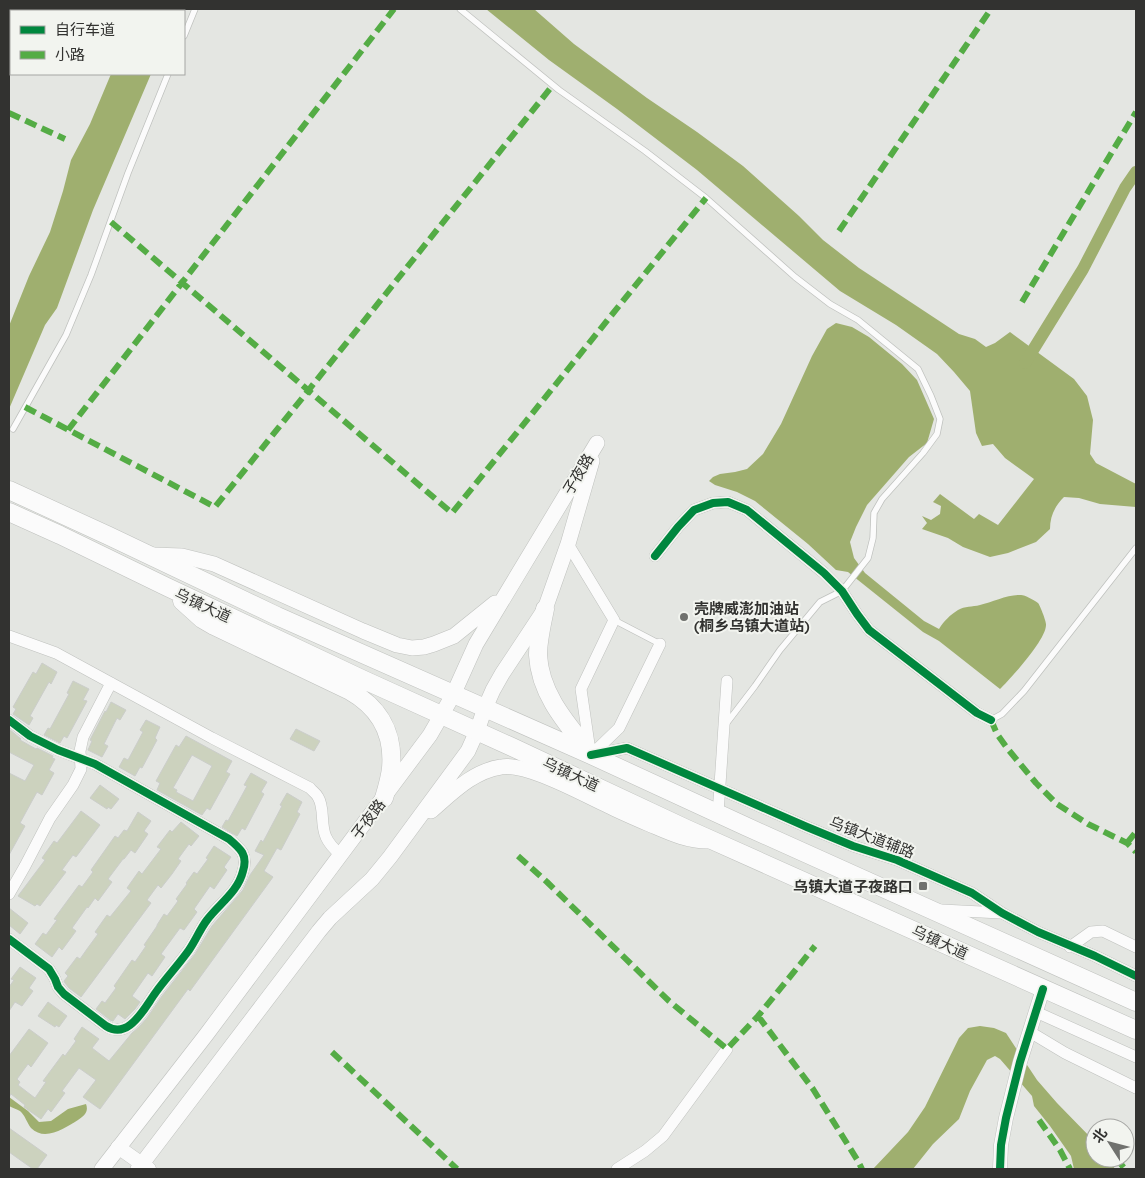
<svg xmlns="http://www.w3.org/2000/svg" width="1145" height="1178" viewBox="0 0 1145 1178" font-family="Quicksand,'Noto Sans SC',sans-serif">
	<rect width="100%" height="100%" fill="#e4e6e2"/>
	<path fill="#9faf6f" d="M138,9H178L177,11H137Z
		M486,9H534L574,44L647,98L697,132L743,166L799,216L823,240L859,268L959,334L975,339L986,347L995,343L1010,332L1074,379L1087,396L1093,420L1090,454L1096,463L1136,484V507L1100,504L1079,498L1064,497C1055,506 1050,516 1050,529L1036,542L1008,553L990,557L963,547L948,538L922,529L927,523L922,516L931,520L940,514L941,506L933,502L940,494L974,519L979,514L998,525L1034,479L1005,458L993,444L982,446L976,433L970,391L954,372L937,354L896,325L840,291L697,170L617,109L549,60Z
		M111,74H151L93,210L57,308L45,325L9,409V326L29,276L50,232L63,191L71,160L90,124Z
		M836,323L852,327L869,337L902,364L917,380L934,419L927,443L909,457L867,505L856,527L850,542L854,558L865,573L924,621L939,629C944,621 950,615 958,610C965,606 972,607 980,605C992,602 1009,594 1021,595C1025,595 1034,600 1038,603C1040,605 1046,621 1046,624C1047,639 1011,678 1000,689L939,641L923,632L848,572L836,570L808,544L755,501L737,492L715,485L709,481L713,477L720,474L735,472L747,469L763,454L781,424L812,356L827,329Z
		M980,1026L994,1028L1006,1033L1037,1080L1057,1103L1095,1142V1158H1108L1115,1169H1074L1071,1156L1050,1126L1034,1106L1032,1096L1000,1059L995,1056L987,1060L970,1091L959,1119L933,1144L913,1169H873L908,1132L925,1107L959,1038L968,1028Z
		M9,1097L28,1111L39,1122L51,1121L68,1109L86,1104C89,1112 84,1116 78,1120C65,1128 45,1142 31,1128C27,1123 25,1115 20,1111C17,1109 12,1108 9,1106Z"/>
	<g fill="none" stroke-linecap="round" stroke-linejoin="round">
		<path stroke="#9faf6f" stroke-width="12" d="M1025,363L1083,269L1125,188L1136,172"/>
	</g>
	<path fill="#ccd2be" stroke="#cbcdca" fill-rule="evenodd" d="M42,663L57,672L51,684L49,682L30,716L33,718L29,725L13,714L16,709L13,707L33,672L36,674Z
		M73,681L89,689L83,700L87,701L67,738L64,736L60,743L44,735L48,728L50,729L69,694L67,693Z
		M111,702L126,710L120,720L117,718L104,744L108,746L102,757L88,750L92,741L90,740L105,711L106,712Z
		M146,720L160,727L155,738L157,740L142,768L140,767L135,776L119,767L124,758L128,760L143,732L140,730Z
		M9,729L21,739L20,740L36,749L37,748L53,756L52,758L55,759L49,770L54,773L42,795L37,792L32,801L20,823L25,826L9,855V773L25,781L34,765L9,752Z
		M296,729L320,741L314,751L290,739Z
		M186,736L232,761L226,772L230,774L210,810L207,808L202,815L157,790L160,783L156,781L176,745L179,747ZM192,755L212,766L193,801L176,792L177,790L173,788Z
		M251,773L267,782L261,792L264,794L245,830L242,828L237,836L222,827L226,820L228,821L247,786L244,785Z
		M100,785L119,799L111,809L108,807L107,809L90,798Z
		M287,793L302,802L297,812L300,814L281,850L277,848L264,871L273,877L190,991L188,989L100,1109L83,1097L96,1080L79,1068L62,1091L65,1093L51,1112L48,1109L41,1119L24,1107L25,1105L11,1094L9,1097V1056L29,1029L48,1043L31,1067L28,1064L17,1079L20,1082L18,1085L35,1098L46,1082L43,1081L63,1054L65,1056L76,1041L74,1039L82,1027L99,1039L92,1048L109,1061L132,1033L139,1027L147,1018L162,996L195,954L212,926L243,890L250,875L264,855L255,851L261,840L263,842L282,806L280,805Z
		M81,811L100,825L76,857L73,855L62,870L66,872L40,906L37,904L35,906L18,896L45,860L42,858L54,841L57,843Z
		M138,812L151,821L144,831L148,834L135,853L131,850L124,859H123L108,879L112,882L98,901L95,898L88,908L87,907L72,928L76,931L62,950L59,947L52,957L35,944L43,933L46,935L57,920L54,919L79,885L82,887L93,872L91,870L115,836L118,838L124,830L127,831Z
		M181,822L199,836L191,846L189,844L178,859L181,861L172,874L161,888L158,885L147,900L151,903L81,997L69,988L65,983L64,981L68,976L65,973L77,957L80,959L87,949L98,934L95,932L107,915L110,917L131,891L127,888L139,871L142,874L161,849L157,847L170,830L172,832Z
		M214,846L231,857L224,867L227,870L214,889L210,886L194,909L197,912L184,930L180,928L161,954L165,957L152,976L148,973L132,996L140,1002L135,1009L125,1019L118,1014L113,1021L110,1020L96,1009L102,1001L105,1003L116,988L114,986L132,960L135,962L146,946L144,945L157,926V925L164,914L167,916L178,901L176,899L187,884L186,883L194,872L197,874L208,859L206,858Z
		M9,908L28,923L20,934L9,925Z
		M20,967L36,978L29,988L33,991L22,1006L15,1002L9,1011V987L14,980L11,979Z
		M48,1002L67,1016L59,1027L56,1025L55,1027L38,1016Z
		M9,1128L47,1155L37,1169H33L9,1152Z"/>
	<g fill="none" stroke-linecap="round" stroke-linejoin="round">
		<defs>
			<path id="service" d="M460,9L559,90L645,151L706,198L795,277L830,304L858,320L918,369L931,396L940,419L937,434L923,453L882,499L874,513L873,538L868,558L842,591L820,602L780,650L755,686L726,724
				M184,36L195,9
				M13,429L66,335L91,275L128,173L168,74
				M614,620L660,644
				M991,720L1002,714L1024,691L1136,548"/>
			<path id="minor" d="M568,544L614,620L581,689L590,751
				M655,556L678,527L694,510L713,503L728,502L747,510L824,573L842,591L857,614L869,630L977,713L991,720
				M9,636L56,653L212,738L310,788C312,791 316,793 318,797C325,808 320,824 326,837C329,844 335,850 341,855
				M9,720L30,736L58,750L95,764L229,839C241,849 248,855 243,871C238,892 219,904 207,920C200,929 196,940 189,950C179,964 167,977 156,992C148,1003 141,1017 130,1025C122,1031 114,1031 106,1026L64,994L58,987L55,979L49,969L9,939
				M591,755L627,748L807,827L853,846L897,860L972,893L1002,913L1038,932L1095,956L1136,976
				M591,755L619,728L660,644
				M718,814L727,681
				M9,894L25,866L50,818L73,785L81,769L80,751L83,737L111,683
				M942,910L1001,913
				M1070,947L1091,932L1103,931L1136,947
				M1036,1012L1136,1057
				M1030,1032L1065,1053L1136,1088
				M617,1169L645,1151L663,1136L727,1049"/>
			<path id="tertiary" d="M118,1147L149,1169
				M1000,1169L1001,1145L1006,1118L1020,1062L1043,989"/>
			<path id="secondary" d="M152,555L182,556L214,564L363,631L397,645L412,648L424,647L434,644L454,636L495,603
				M431,811C452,793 473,771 501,767C526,762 583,794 607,805C621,812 635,818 649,824C668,832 686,841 707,841
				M102,1169L206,1035L430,735L453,695L476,644L597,443
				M138,1169L319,931L330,918L372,879L390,857L468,751L477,731L485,708L493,690L502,674L545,609L568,544L592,461"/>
			<path id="primary" d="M9,490L109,536L277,616L591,755L745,826L1136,1002
				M9,512L60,535L167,587L362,679L512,747L687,829L1136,1030
				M182,601L202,619L214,626L350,691C380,708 394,734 391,768C390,778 387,788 384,798
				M545,609C542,624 538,640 538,655C540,695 568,725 591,754"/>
		</defs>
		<use href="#service" stroke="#bfc1be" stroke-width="7"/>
		<use href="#minor" stroke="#bfc1be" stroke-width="12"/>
		<use href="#tertiary" stroke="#bfc1be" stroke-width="15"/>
		<use href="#secondary" stroke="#bfc1be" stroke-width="16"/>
		<use href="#primary" stroke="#bfc1be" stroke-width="19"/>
		<use href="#service" stroke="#fbfbfb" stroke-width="5.5"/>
		<use href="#minor" stroke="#fbfbfb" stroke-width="11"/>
		<use href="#tertiary" stroke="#fbfbfb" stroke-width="14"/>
		<use href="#secondary" stroke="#fbfbfb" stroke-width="15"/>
		<use href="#primary" stroke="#fbfbfb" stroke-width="18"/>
		<path stroke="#54ac45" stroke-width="6" stroke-dasharray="12 6" stroke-linecap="butt" d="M9,113L65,139
			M111,222L452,513L706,198
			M839,231L991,9
			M1022,302L1136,112
			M25,407L215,507L553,85
			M68,430L394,9
			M991,720L997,734L1007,748L1036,783L1057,804L1088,824L1127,843L1136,852
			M1127,843L1136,832
			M518,856L547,882L669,1001L727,1049L758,1016L815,946
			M758,1016L813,1089L858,1161L862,1169
			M332,1052L457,1169
			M1039,1120L1060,1150L1070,1169
			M1116,1158L1125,1169"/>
		<defs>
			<path id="cycleway" d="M655,556L678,527L694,510L713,503L728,502L747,510L824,573L842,591L857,614L869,630L977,713L991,720
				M9,720L30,736L58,750L95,764L229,839C241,849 248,855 243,871C238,892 219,904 207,920C200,929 196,940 189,950C179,964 167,977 156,992C148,1003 141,1017 130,1025C122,1031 114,1031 106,1026L64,994L58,987L55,979L49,969L9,939
				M591,755L627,748L807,827L853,846L897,860L972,893L1002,913L1038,932L1095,956L1136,976
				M1000,1169L1001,1145L1006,1118L1020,1062L1043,989"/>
		</defs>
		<use href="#cycleway" stroke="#f2f4ef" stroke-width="11"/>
		<use href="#cycleway" stroke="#00873e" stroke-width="8"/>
	</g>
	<g fill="#70716e" stroke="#f2f4ef" stroke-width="2">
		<circle cx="684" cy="617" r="5"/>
		<rect x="918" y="881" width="10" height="10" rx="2.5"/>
	</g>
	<g text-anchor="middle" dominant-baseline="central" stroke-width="4" stroke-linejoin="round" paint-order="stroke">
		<g font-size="15" fill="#323230" stroke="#f2f4ef">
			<text transform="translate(578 474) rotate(-59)">子夜路</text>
			<text transform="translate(203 605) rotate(25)">乌镇大道</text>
			<text transform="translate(571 774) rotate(25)">乌镇大道</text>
			<text transform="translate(368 819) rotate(-53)">子夜路</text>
			<text transform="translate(872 837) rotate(21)">乌镇大道辅路</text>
			<text transform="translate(940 942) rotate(25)">乌镇大道</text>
		</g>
		<g font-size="15" font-weight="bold" fill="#323230" stroke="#f2f4ef" text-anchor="start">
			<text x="694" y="608">壳牌威澎加油站<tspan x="694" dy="17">(桐乡乌镇大道站)</tspan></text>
			<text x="913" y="886" text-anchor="end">乌镇大道子夜路口</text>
		</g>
	</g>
	<rect width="1145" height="1178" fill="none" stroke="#323230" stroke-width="20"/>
	<rect x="10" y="10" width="175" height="65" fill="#f2f4ef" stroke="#a5a6a3"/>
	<rect x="20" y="26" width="25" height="8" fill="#00873e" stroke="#a5a6a3"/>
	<text x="55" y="35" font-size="15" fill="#323230">自行车道</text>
	<rect x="20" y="51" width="25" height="8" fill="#54ac45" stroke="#a5a6a3"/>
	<text x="55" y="60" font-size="15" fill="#323230">小路</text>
	<g transform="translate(1110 1143) rotate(306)"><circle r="24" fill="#f2f4ef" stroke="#a5a6a3"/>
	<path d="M0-4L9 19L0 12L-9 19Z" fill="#70716e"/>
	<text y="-8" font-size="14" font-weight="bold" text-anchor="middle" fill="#323230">北</text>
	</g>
</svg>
